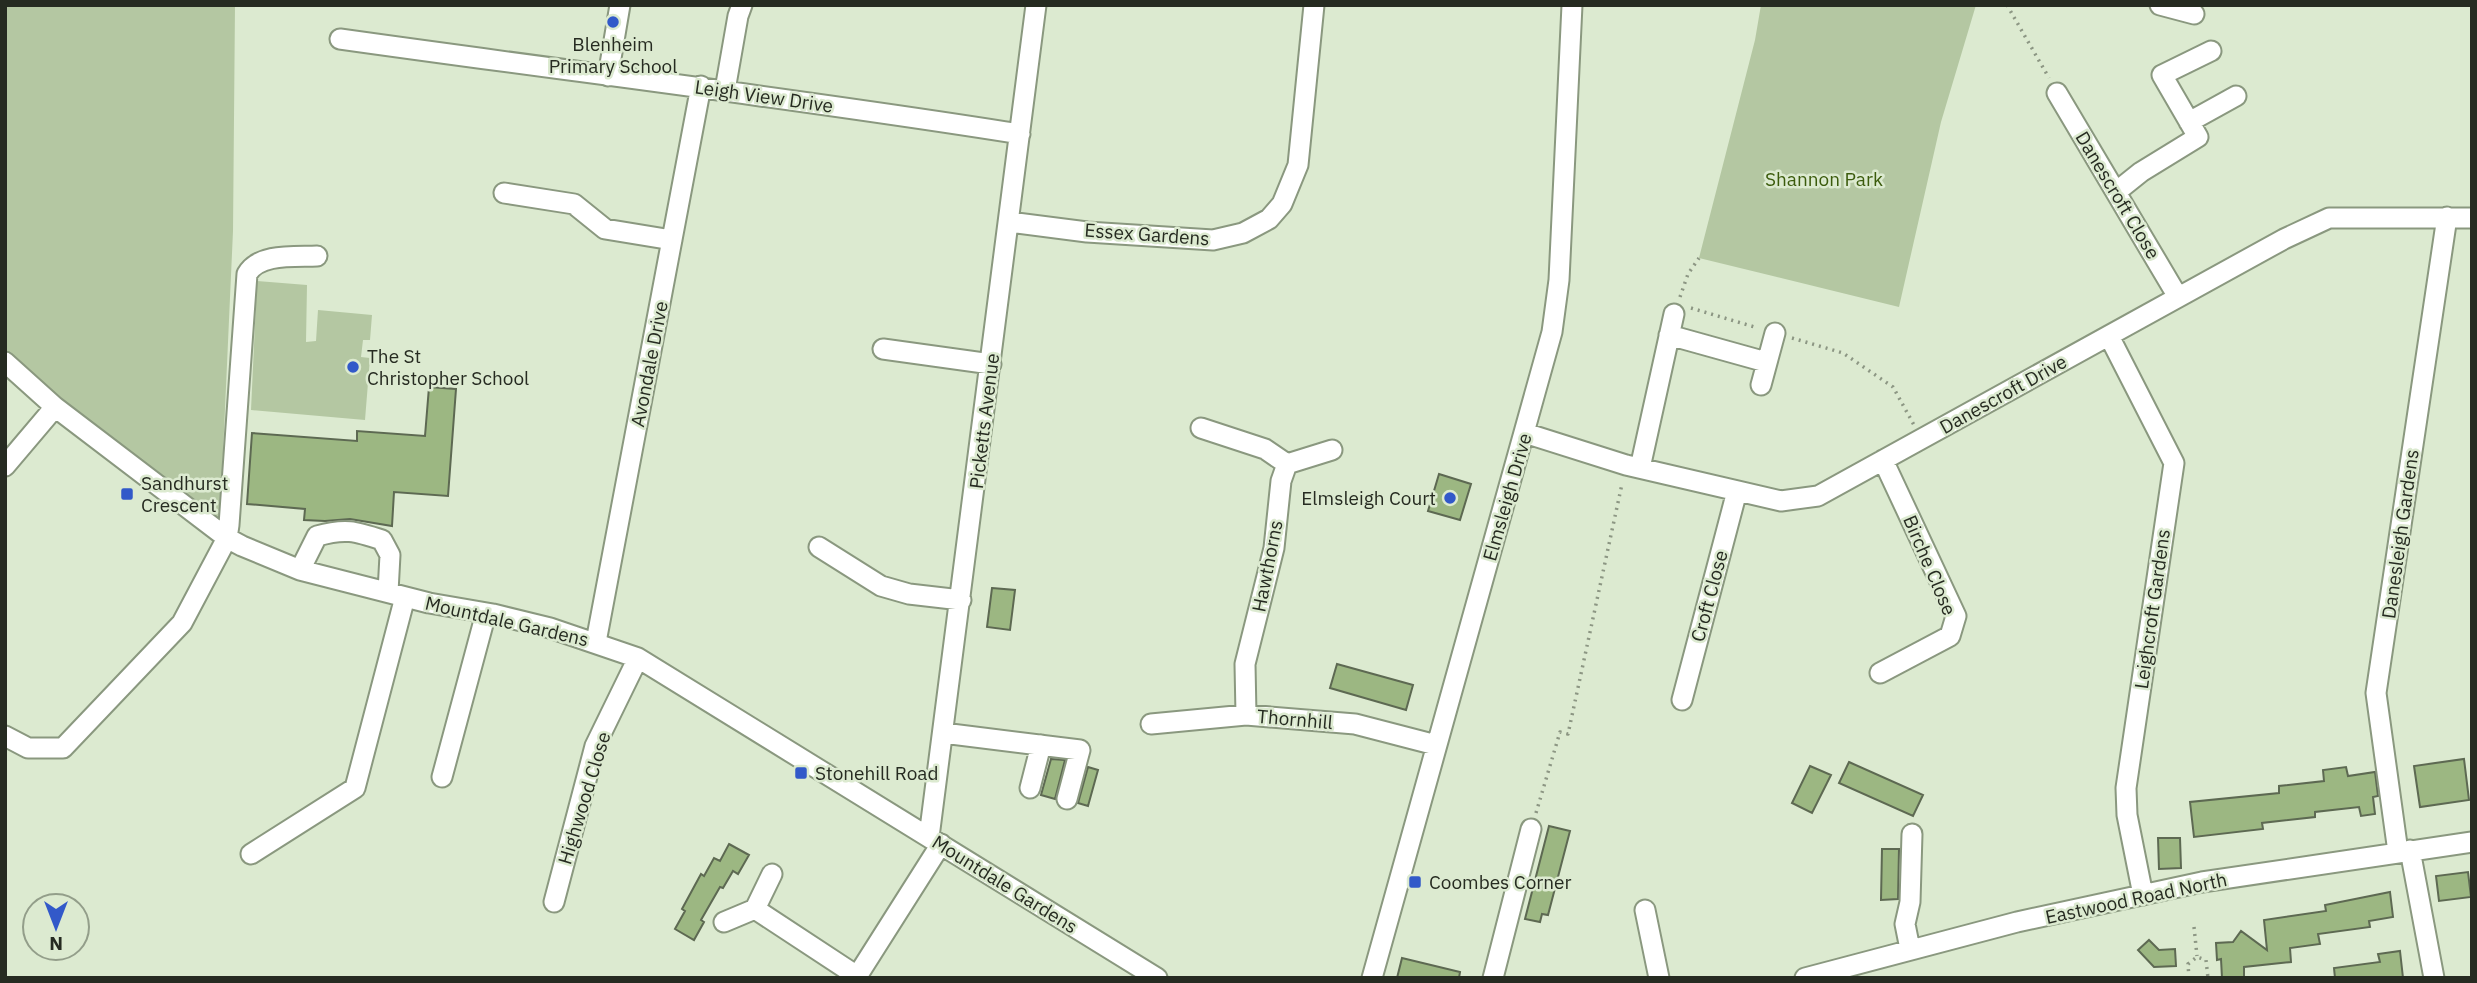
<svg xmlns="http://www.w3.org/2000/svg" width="2477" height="983" viewBox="0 0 2477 983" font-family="'IBM Plex Sans',sans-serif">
	<rect width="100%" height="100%" fill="#dcead0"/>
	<path fill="#b4c7a2" d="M5,5H235L233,231L220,520L55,407L5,362Z
		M1761,5H1976L1941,122L1899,307L1699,258L1755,40Z
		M257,281L307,285L306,342L316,341L318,310L372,315L370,340H363L361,357L370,358L365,420L251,410Z"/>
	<path fill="#9cb782" stroke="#5d6952" stroke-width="2" d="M429,387L456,389L448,496L394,492L392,526L350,519L325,521L304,520L305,509L247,504L252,433L357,441V431L425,436Z
		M1439,474L1471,484L1460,520L1428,511Z
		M992,588L1015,590L1010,630L987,627Z
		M1337,664L1413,685L1406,710L1330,688Z
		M1051,759L1065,760L1055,799L1041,795Z
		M2464,759L2469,800L2420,807L2414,766Z
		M1849,762L1923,795L1913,816L1839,783Z
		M1810,766L1831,775L1812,813L1792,803Z
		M1088,767L1098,770L1088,806L1078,803Z
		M2346,767L2348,776L2375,772L2378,796L2373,797L2375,814L2361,816L2359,807L2315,812V817L2262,823L2263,829L2194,837L2190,802L2279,793V786L2324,781L2323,770Z
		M1549,826L1570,831L1548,915L1542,914L1540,922L1525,919Z
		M2158,838H2180L2181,868L2159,869Z
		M729,844L749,855L738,874L733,871L723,888L720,887L701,920L704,922L694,940L675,929L685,911L682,909L701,874L704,876L714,858L720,861Z
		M1882,849H1899L1898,899L1881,900Z
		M2468,872L2471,897L2439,901L2436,876Z
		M2390,892L2393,917L2369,921L2370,927L2318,934L2320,944L2290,948L2291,962L2244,967V978H2222L2221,959L2217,960L2216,943L2233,942L2241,931L2267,950L2264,920L2326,911L2325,905Z
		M2149,940L2159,950L2175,949L2176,966L2154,967L2138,950Z
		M2400,951L2403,978H2335L2334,968L2380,962L2378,954Z
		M1402,958L1460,972L1459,978H1397Z"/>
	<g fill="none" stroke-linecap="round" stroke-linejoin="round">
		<defs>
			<path id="minor" d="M2160,5L2194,14
				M340,39C567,71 794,98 1020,134
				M608,76L620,5
				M725,90L738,16L742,5
				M2057,93L2178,297
				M2189,122L2236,96
				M2116,192L2141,172L2198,137L2162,75L2211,51
				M504,193L574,204L605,229L672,240
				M1009,222L1087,232L1213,240L1243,233L1269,219L1282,204L1298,165L1314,5
				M1669,335L1766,362
				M2109,336L2174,463L2126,788L2127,815L2143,895
				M883,349L991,364
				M5,362L55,407L227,538L242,546L300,570L429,603L493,614L550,628L638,658L1157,978
				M1761,385L1775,333
				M1201,428L1265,449L1287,464
				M1525,433L1626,465L1781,501L1818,496L2284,239L2329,218H2472
				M5,466L55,407
				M1640,468L1674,314
				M819,547L881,586L909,594L961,600
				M300,570L317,536C345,528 355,531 382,540L390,555L388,592
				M596,642L701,86
				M1880,673L1950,636L1956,616L1883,460
				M1682,700L1737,491
				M1246,715L1245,664L1274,548L1281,481L1287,464L1332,450
				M1151,724L1246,715L1355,724L1436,745
				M943,733L1080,750L1067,799
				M5,736L28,748H63L182,623L227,538L229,525L247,274C259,253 295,257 317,256
				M442,777L486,613
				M1030,788L1041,745
				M929,837L1036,5
				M2410,850L2434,978
				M2398,852L2376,693L2447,217
				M251,854L355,788L405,597
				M554,902L595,746L638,658
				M755,909L857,976
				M1645,910L1659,978
				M724,922L755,909L772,874
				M1910,949L1905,924L1910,902L1912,834
				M856,978L941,844
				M1372,978L1552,332L1559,280L1572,5
				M1493,978L1531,829
				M1805,978L2017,922L2202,882L2472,842"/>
		</defs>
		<use href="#minor" stroke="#8a987f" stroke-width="23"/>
		<path stroke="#8c9683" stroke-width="3.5" stroke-dasharray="2 5" stroke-linecap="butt" d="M2007,5L2049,78
			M1680,297L1688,274L1699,258
			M1691,308L1758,328
			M1792,338L1843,353L1893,387L1914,425
			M1536,813L1560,732L1568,734L1622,484
			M2194,927L2197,956
			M2189,978L2188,964L2197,957L2206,960L2208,978"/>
		<use href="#minor" stroke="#fff" stroke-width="19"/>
	</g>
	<g fill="#3259c9" stroke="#dcead0" stroke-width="2.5">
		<circle cx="613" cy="22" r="7"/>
		<circle cx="353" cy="367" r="7"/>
		<rect x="120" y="487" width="14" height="14" rx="3.5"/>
		<circle cx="1450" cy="498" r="7"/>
		<rect x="794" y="766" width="14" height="14" rx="3.5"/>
		<rect x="1408" y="875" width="14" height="14" rx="3.5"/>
	</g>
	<g text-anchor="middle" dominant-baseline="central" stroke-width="5" stroke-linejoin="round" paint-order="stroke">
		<g font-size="19" fill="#262b21" stroke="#dcead0" text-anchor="start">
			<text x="613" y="44" text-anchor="middle">Blenheim<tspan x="613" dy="22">Primary School</tspan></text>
			<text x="367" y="356">The St<tspan x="367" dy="22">Christopher School</tspan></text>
			<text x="141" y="483">Sandhurst<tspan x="141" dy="22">Crescent</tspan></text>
			<text x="1436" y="498" text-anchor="end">Elmsleigh Court</text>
			<text x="815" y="773">Stonehill Road</text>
			<text x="1429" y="882">Coombes Corner</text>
		</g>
		<g font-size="19" fill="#262b21" stroke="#dcead0">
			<text transform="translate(764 96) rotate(8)">Leigh View Drive</text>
			<text transform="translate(2118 195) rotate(59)">Danescroft Close</text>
			<text transform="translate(1147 234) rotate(4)">Essex Gardens</text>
			<text transform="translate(649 364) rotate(-79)">Avondale Drive</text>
			<text transform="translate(2003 394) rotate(-29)">Danescroft Drive</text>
			<text transform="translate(984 421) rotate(-83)">Picketts Avenue</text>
			<text transform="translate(1507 497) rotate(-74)">Elmsleigh Drive</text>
			<text transform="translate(2400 534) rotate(-82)">Danesleigh Gardens</text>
			<text transform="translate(1930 565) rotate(67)">Birche Close</text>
			<text transform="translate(1267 566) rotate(-79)">Hawthorns</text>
			<text transform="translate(1709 596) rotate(-75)">Croft Close</text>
			<text transform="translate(2152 609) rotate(-82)">Leighcroft Gardens</text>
			<text transform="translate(507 621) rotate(13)">Mountdale Gardens</text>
			<text transform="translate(1295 719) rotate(5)">Thornhill</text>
			<text transform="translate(584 798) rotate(-73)">Highwood Close</text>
			<text transform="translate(1005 884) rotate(32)">Mountdale Gardens</text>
			<text transform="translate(2136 898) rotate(-12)">Eastwood Road North</text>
		</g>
		<g font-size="19" fill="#3b5b0c" stroke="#dcead0">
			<text x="1824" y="179">Shannon Park</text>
		</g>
	</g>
	<rect width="2477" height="983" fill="none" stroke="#262b21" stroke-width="14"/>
	<g transform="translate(56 927) rotate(180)"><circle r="33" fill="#dcead0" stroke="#939e8a" stroke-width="2"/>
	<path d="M0-5L12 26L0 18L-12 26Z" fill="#3259c9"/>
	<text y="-10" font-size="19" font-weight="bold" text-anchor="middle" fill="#262b21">N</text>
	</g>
</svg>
